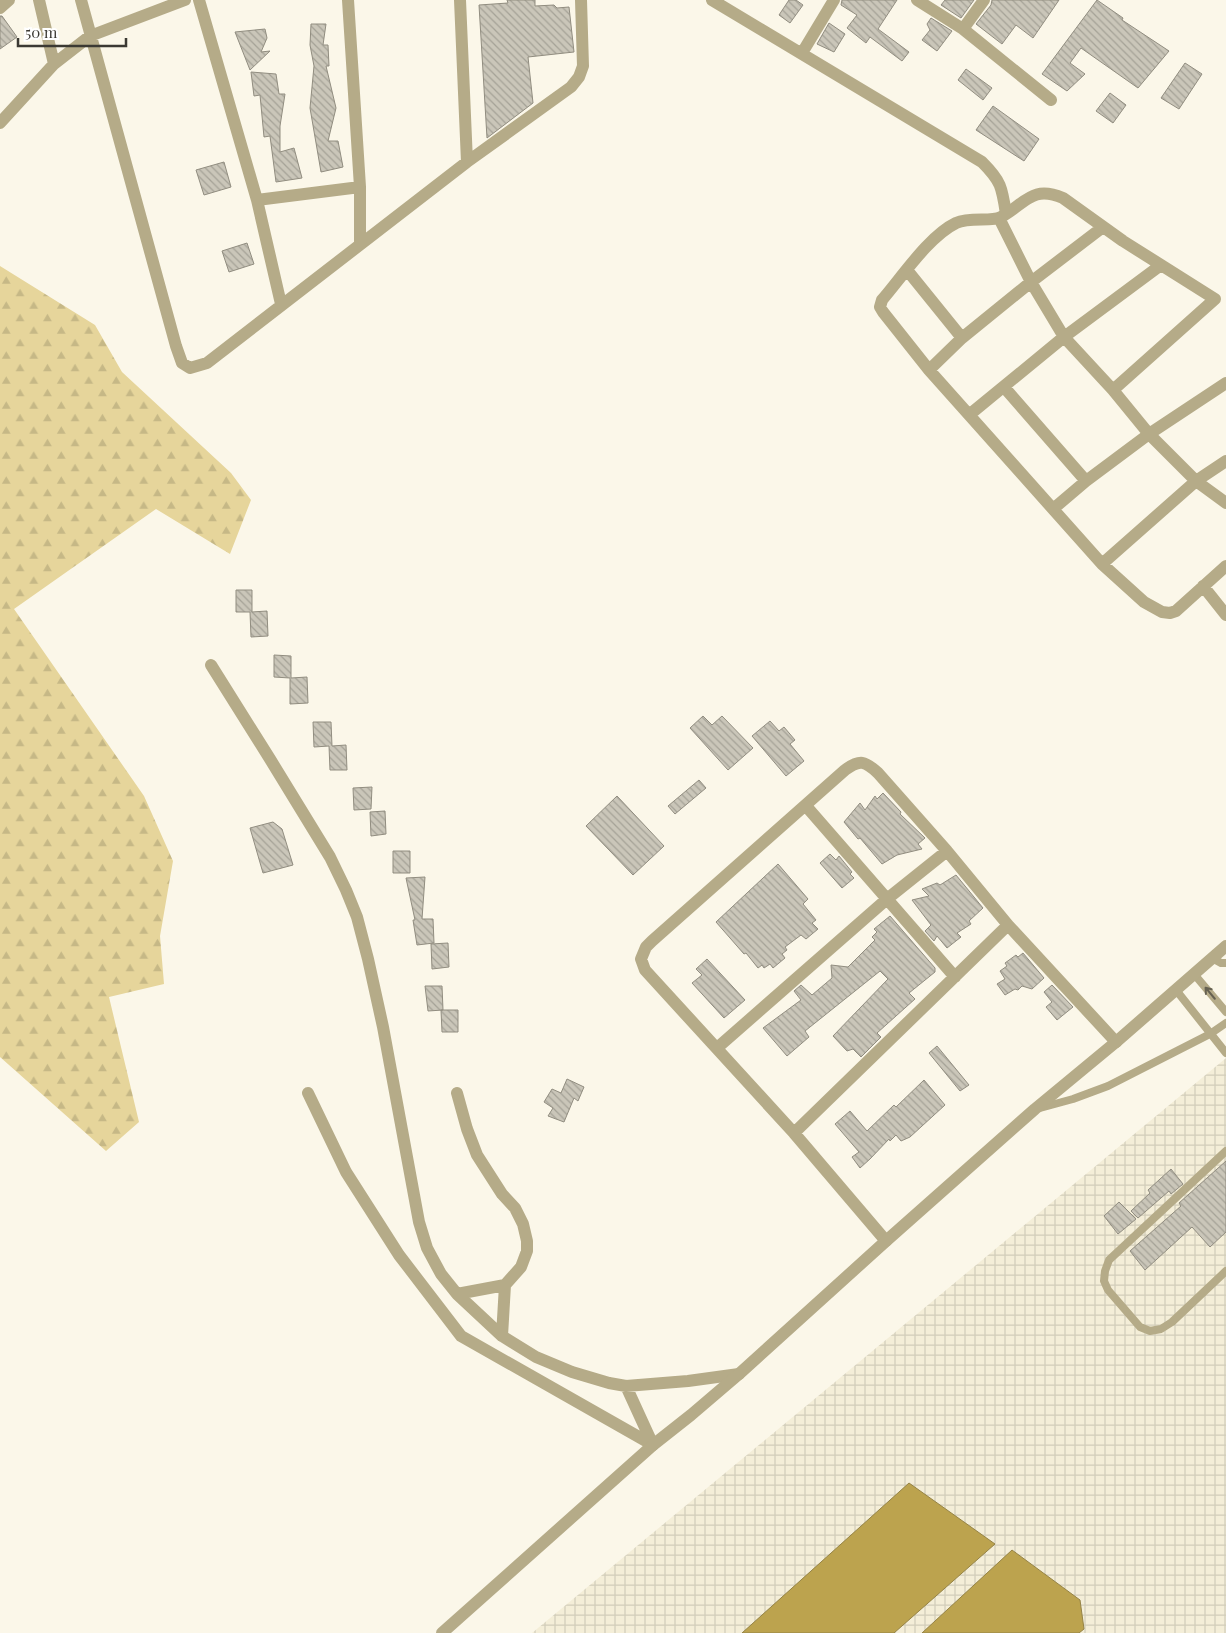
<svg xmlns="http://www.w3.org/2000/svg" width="1226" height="1633" viewBox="0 0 1226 1633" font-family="'Playfair Display',serif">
	<defs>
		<pattern id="industrial-grid" width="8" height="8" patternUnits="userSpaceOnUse" patternTransform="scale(1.25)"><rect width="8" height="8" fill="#f4eed8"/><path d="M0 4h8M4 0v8" fill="none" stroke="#d2cdba"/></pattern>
		<pattern id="forest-firs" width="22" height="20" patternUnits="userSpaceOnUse" patternTransform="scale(1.25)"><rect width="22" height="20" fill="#e6d59b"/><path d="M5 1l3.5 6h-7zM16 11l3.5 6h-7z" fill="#c6b886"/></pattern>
		<pattern id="building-back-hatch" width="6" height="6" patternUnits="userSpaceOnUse" patternTransform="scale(1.25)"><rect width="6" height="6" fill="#cac6b9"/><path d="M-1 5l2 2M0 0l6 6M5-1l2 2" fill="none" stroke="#a5a297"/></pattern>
	</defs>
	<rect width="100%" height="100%" fill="#fbf7e9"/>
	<path fill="url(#industrial-grid)" d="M1226,1058V1633H532Z"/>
	<path fill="url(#forest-firs)" d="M0,266L95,325L122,372L231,473L251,500L230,554L156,509L14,609L144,796L173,861L160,936L164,984L109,997L139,1122L106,1151L0,1057Z"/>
	<path fill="#bca34e" stroke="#958346" d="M909,1483L995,1544L894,1633H742Z
		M1012,1550L1080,1600L1084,1629L1079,1633H922Z"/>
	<path fill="url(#building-back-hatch)" stroke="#918d80" d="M507,0H535V6L554,5L557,8L569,7L574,52L528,57L533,103L487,138L479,5L508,3Z
		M789,0H796L803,5L790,23L779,15Z
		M842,0H897L878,29L909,52L902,61L870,37L866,43L847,28L857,15L841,5Z
		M945,0H974L961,18L941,5Z
		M992,0H1059L1033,38L1016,25L1002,44L976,24L991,5Z
		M1097,0L1123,18L1122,20L1169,51L1138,88L1081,48L1070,63L1085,74L1067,91L1042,74Z
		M0,16H2L17,37L0,49Z
		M931,18L952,31L937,51L922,40L930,30L927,24Z
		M829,23L845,34L834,52L817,44Z
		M311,24H326L323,45H328L329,66H326L336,108L328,141H338L343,167L321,172L310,108L314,66L310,45Z
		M265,29L267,38L261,52L270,51L250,70L235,32Z
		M1185,63L1202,74L1179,109L1161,98Z
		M966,69L992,88L983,100L958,80Z
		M251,72L276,74L279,94H285L280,126V152L294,148L302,178L276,182L270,136L264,137L260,95L254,96Z
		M1110,93L1126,105L1113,123L1096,111Z
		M993,106L1039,139L1024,161L976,130Z
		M224,162L231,187L204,195L196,170Z
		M247,243L254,264L229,272L222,251Z
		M236,590H252V612L267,611L268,636L251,637L250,612H236Z
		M274,655L291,656V678L307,677L308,703L290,704V678L274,677Z
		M703,716L712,725L722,716L753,748L728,770L690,728Z
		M770,721L779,731L784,727L795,740L790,744L804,761L786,776L752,736Z
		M313,722H331L332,746L346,745L347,770H330L329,746L314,747Z
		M699,780L706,788L675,814L668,806Z
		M372,787L371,809L354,810L353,788Z
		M883,793L901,812L900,814L925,838L918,844L922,849L897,855L882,864L860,838L858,839L844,822L860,803L865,810L875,796L877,799Z
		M617,796L664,846L633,875L586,826Z
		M385,811L386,834L371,836L370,812Z
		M273,822L282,829L293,865L263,873L250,828Z
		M393,851H410V873H393Z
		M830,854L836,860L839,856L852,872L850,874L854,878L842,888L820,863Z
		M778,864L808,899L803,904L816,920L812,923L818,929L806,939L801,935L785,947L787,950L782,954L785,958L773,968L770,964L764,968L762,965L758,968L746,953L744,954L716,922Z
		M956,875L983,908L969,921L971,924L957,933L961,937L947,948L937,936L934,941L925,931L931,925L912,900L929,896L922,889L937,883L940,885Z
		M425,877L422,919H433L434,943L417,945L413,920H415L406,878Z
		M890,916L935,968V972L909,993L915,999L877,1033L881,1037L861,1057L853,1049L847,1051L833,1036L888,979L880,971L805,1031L809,1037L787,1056L763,1028L801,1000L794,991L801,985L812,995L832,978L831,965L848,967L875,940L872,937L877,932L874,929Z
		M448,943L449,967L432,969L431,944Z
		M1023,953L1044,978L1032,989L1022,986L1018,990L1015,989L1005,995L997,984L1005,979L1000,971L1007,966L1005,963L1016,955L1018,957Z
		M707,959L745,1000L724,1018L692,983L702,975L696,969Z
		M1052,985L1073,1007L1057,1020L1046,1007L1052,1002L1044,992Z
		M425,986H442L443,1010L428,1011Z
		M441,1010H458V1032H442Z
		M937,1046L969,1085L960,1091L929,1053Z
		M567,1079L584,1087L578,1101L574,1098L564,1122L548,1116L553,1108L544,1102L552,1089L561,1093Z
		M924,1080L945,1105L910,1137L901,1141L896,1135L890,1141L889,1139L870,1159L860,1168L852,1157L859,1152L835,1124L850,1111L867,1131L894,1105L896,1107Z
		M1226,1161V1232L1210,1247L1192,1227L1145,1270L1130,1251L1181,1206L1179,1203Z
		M1171,1169L1183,1184L1171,1194L1169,1191L1138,1218L1131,1211L1150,1193L1148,1190Z
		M1119,1202L1136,1219L1118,1234L1104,1216Z"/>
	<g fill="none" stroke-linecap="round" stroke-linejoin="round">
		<path stroke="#b5ab88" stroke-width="8" d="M1212,958L1221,963H1226
			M1194,974L1226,1012
			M1176,990L1226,1053
			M1040,1108L1073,1099L1108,1086L1210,1034L1226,1023
			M1226,1151L1109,1260L1105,1271L1104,1281L1108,1290L1140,1327L1150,1331L1161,1329L1172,1322L1226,1271"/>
		<path stroke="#b5ab88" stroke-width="12" d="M39,0L54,64
			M81,0L176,346L182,363L190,368L207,363L467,162L571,87L579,77L583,66L581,0
			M199,0L257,200L281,304
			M348,0L360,187V244
			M460,0L467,162
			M712,0L982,162C1001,181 1002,187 1006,214
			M917,0L963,29L1051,100
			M0,8L9,0
			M963,29L984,0
			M802,53L834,0
			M0,123L54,64L90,36L185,0
			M257,200L360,187
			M999,218L1031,282L1064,337L1113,390L1149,434L1196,481L1226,503
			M907,270L962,338
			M929,370L962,338L1031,282L1103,227
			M1004,387L1086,481L1149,434L1226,383
			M1113,390L1215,299L1123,241L1063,198C1032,185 1026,203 1001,217C992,222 970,217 956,223C929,236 902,277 882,300L880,307L883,312L929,370L1102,564L1144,602L1162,612L1170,613L1176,611L1226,566
			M969,415L1064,337L1161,265
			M1053,509L1086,481
			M1102,564L1196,481L1226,461
			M1203,586L1226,615
			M211,665L270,759L330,857L346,890L357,917L368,959L383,1027L419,1222L427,1248L441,1274L457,1294L502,1336L536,1357L572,1372L609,1383L626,1386L688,1381L739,1374
			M806,806L955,977
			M717,1048L887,899L947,851
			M308,1093L346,1172L399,1255L461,1336L653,1445
			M457,1093L467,1129L477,1155L502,1194L515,1208L523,1224L527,1241V1251L521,1267L505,1285L502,1336
			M794,1133L1008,925
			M886,1241L794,1133L645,970L641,959L646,947L652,941L845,770C860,759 865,761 878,773L947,851L1008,925L1116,1042
			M457,1294L505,1285
			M626,1386L653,1445"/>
		<path stroke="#b5ab88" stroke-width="12" d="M442,1633L653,1445L691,1415L739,1374L886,1241L1035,1109L1116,1042L1226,946"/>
	</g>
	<defs><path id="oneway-shaft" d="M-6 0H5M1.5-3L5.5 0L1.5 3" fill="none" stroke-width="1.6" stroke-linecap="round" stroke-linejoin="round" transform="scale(1.25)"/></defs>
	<use stroke="#666151" href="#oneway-shaft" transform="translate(1210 993) rotate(-130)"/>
	<path d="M18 38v8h108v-8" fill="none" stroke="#3b3933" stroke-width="2.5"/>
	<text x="25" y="38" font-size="15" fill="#3b3933" stroke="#ffffff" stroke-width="4" paint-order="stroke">50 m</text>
</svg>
